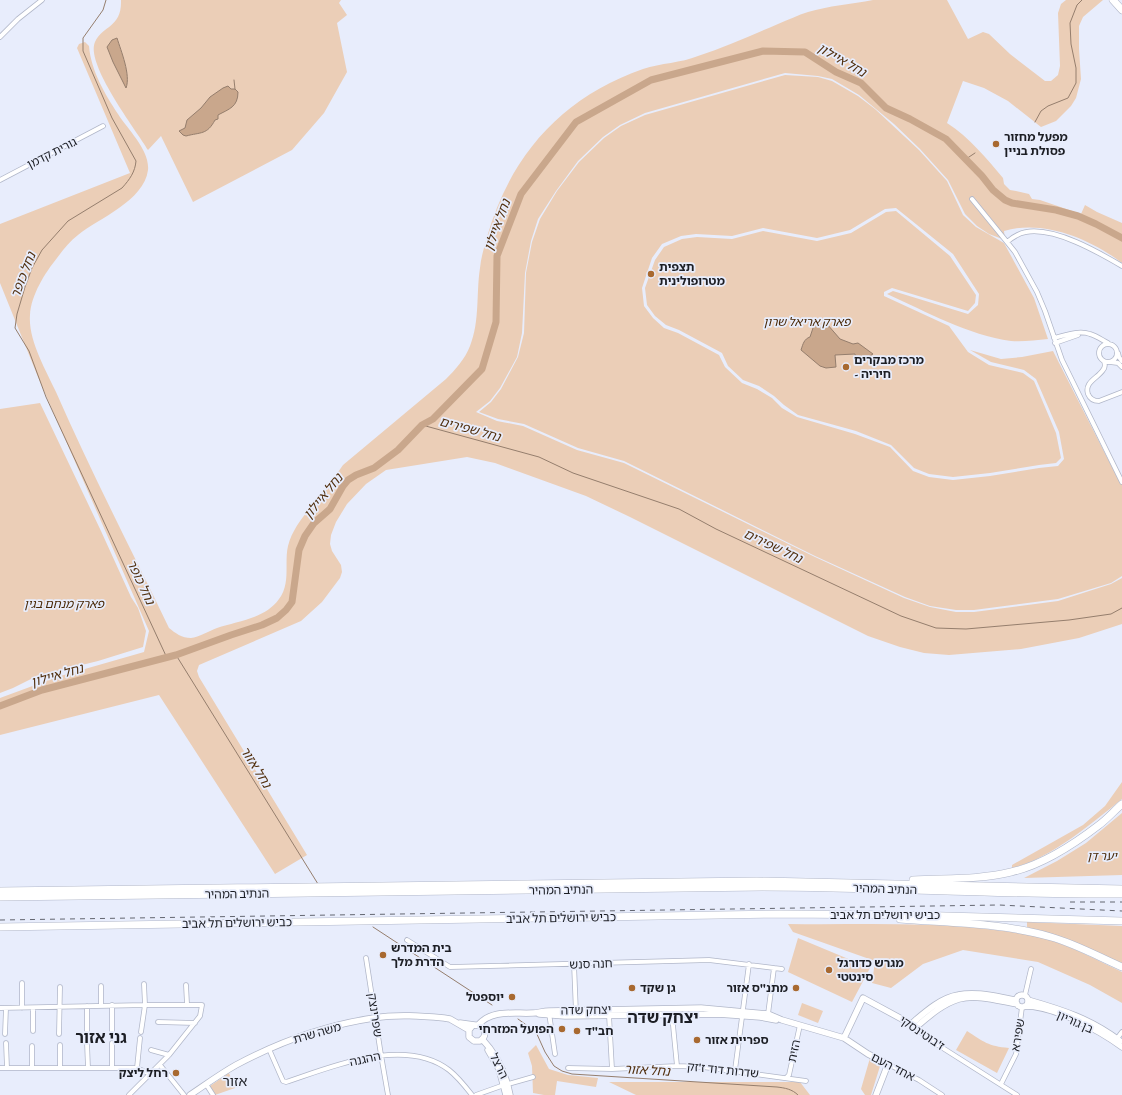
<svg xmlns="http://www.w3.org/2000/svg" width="1122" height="1095" viewBox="0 0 1122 1095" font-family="'Crimson Pro','Noto Sans Hebrew',serif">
	<rect width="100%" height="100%" fill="#e8edfc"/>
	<path fill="#ebceb7" d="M121,0H341L339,3L347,15L337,23L347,72L324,113L292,150L193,202L161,136L148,150C136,130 85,64 95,42C103,25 122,28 121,0Z
		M873,0H947L968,39L983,32L989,34L1010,54L1045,81H1051L1058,75L1060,66L1058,13L1061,4L1066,0H1103L1083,17L1079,26V49L1081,79L1076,98L1071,106L1056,121L1041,127L1008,101L984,88L963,81L947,123C970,138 986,158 1003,178L1004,184L1010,190L1016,191L1029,194L1032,199L1040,200L1081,214L1085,205L1097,212L1122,223V263C1091,239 1043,219 1004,231L1005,240L989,234L977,226L965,214L948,180L920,149L894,124L859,95L832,79L818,76L785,73L645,113L620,125L603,137L578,161L556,191L538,219L531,241L525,273L522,333L517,357L500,388L490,401L476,412L497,421L523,426L577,450L624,463L815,557L904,598L930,607L956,612H974L1058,601L1111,584L1122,578V624L1079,638L1021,649L949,655L924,653L900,647L868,636L630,517L586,496L495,463L467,457L386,470L366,484L347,504L336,522L331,535L330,544L332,551L341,565L342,572L340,578L322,602L301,621L199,665L197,671L199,677L307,855L275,874L159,695L0,735V698L57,677L144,652L149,631L38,377L0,283V224L130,173L77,48L79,44L85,42L89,46C91,71 105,94 118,114C128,130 150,150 148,170C144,201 99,218 78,235C70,241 63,250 57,258C45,273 31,295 30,315C28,340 46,370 56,392C91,472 131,549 169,628C175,633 182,638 191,638C199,637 209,631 217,628C237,621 265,619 279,599C291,583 284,563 288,546C294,523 312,507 326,490C332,482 337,473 343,465L446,379C455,370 465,359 470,346C480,321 476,294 480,268C481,258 484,247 487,237C510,156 562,97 643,69C661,63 681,63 698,56C725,47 752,35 778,24C788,20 798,15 808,12C828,6 852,4 873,0Z
		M785,75L818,77L832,81L858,96L875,109L919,150L947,181L963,215L976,227L1004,243L1034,298L1048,339C1036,340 1023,342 1011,341C968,335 927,312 887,294L893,291L968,314L978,305L979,294L953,254L896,208L885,209L850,230L817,238L763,228L732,236L696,234L681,236L662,244L652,258L642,288L644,306L653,318L664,328L678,333L719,355L725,367L742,383L757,389L772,398L782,408L797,417L855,434L890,447L913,471L929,477L953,480L990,476L1039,468L1058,466L1064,459L1059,432L1036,379L1024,370L991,362L970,350L1001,359L1022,357L1053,351L1118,479L1122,477V576L1111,583L1058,599L974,610H956L930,606L905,597L815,556L624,461L578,448L524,424L498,419L479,412L491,402L501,389L518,357L524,333L526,273L532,242L540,219L557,191L579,162L604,138L621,126L645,115Z
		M896,211L950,256L976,295L975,303L968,311L892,288L884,292V296L949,326L968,352L989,365L1023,373L1034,381L1056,433L1061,458L1056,463L1039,465L990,473L953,477L929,474L914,468L891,445L856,431L798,415L784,405L774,396L759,386L743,380L728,366L722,353L679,330L666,325L655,316L647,305L645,288L655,260L664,247L682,239L697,237L732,239L763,231L817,241L851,233L886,212Z
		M40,403L101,531L131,597L138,608L146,631L143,647L98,661L37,676L13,688L0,693V409Z
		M1122,782V799C1091,824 1050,859 1012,868V865L1083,825L1105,806Z
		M1122,813V875L1024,878L1057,861L1086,843Z
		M1027,922L1122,926V965L1043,933L1027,927Z
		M788,924C851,925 915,922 978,928C1004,931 1029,933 1053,941C1077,949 1099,961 1122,972V1003L1090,985L1038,962L963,950L923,964L891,988L872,983L875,961L793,932Z
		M798,938L870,968L852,1002L788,972Z
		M802,1003L823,1011L818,1023L798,1015Z
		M967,1031C984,1042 988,1046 1009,1048L997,1073L956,1050Z
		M536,1045L549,1069L568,1075L598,1078L596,1087L557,1081L555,1095H544L533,1093L532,1066L528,1053Z
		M870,1058L881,1063L871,1095H865L861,1089Z
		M229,1073L235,1088L215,1095L210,1086Z
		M609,1082H800L810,1095H636Z"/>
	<path fill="#c9a78c" stroke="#957e6d" d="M117,38C121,51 131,75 126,88L113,62L107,47L112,40Z
		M228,86L231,89H235L238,92C238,107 229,109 218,115V119L215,120C207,135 201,132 186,136L183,135L179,131L185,128L187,120L201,108L210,97L223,88Z
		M827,324L840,339L853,344L858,343L873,354L856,364L855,354L835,355L836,367L826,368L820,366L801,350C803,344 804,339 810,337L814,325L822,327Z"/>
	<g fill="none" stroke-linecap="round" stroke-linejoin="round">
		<path stroke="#957e6d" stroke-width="1" d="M106,0L103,10L83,38V51L112,118L136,161C135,172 130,179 122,188L68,221L42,250L32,268L25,287L17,314L15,328L29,351L46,397L167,658
			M234,80L235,89
			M1035,122L1041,111L1048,106L1068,98L1076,83V68L1071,44L1070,23L1077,5L1082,0
			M966,159L975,153
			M422,425L539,457L573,473L679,509L716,529L901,616L936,628L966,629L1069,620L1111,614L1122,608
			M176,655L318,884
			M373,927L492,1005
			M518,1019L536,1032L545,1052L554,1066L562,1071L572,1074L777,1087C785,1088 792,1089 798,1095"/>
		<path stroke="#c9a78c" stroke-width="7" d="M0,706L42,690L176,655L231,635L262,625L277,618L286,610L292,602L299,550L305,536L314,523L330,509L343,486L348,480L356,475L374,468L398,450L422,425L433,419L482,369L496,322L497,256L521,194L576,122L651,80L763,51L805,52L836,72L861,83L886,108L910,119L946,139L982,176L993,190L1005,200L1012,203L1056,210L1078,216L1096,224L1122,238"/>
		<defs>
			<path id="street" d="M0,37L18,19L42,0
				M0,180L103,126
				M972,199L1007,242
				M1122,266C1098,252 1055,227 1026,232C1019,233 1013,237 1007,242L1015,252L1037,292L1045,311L1062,360L1122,482
				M1054,338C1066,335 1079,330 1090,334C1097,336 1102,340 1108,343
				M1055,343L1078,335
				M1099 353a9 9 0 1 1 18 0a9 9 0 1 1-18 0Z
				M1118,353L1119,357L1122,361
				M1104,361C1105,364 1106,367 1103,370C1098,378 1084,382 1088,394C1090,399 1094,401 1099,401L1122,392
				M1110,362L1118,363L1122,367
				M407,940L450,967L709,960L782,969
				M366,958L381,1055L388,1095
				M574,964L576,1013
				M186,985L187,1004
				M1025,995L1031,969
				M112,1005V1032
				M101,1006V986
				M0,1008L145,1005H202L200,1016L169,1055L129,1095
				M22,1008V983
				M33,1008V1031
				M549,1013L555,1054
				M768,1014L774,968
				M609,1015L612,1069
				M672,1015L677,1066
				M158,1022L195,1023
				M914,1027L938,1045L1017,1095
				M87,1031V1006
				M141,1032L145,1005L144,984
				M5,1034L6,1008
				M59,1034L60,987
				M1116,1040L1122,1032
				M6,1043L7,1068
				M87,1043L88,1068
				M60,1045V1068
				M269,1049L283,1081L286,1082C332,1067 405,1036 449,1070C458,1077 465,1086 472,1095
				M151,1050L169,1055
				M888,1064L919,1080L942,1095
				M160,1065L184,1095
				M0,1068H137L150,1074
				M32,1068V1046
				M112,1068V1043
				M137,1068L140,1038
				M568,1068L612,1069L677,1066L703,1067L806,1081
				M735,1070L749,964
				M787,1077L789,1075L800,1025
				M206,1084L213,1095
				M508,1084L533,1077
				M1001,1084L1016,1054L1022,1007
				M476,1095L504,1085"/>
			<path id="secondary" d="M1016 1001a6 6 0 1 1 12 0a6 6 0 1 1-12 0Z
				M1028,1000C1063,1010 1091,1019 1120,1041
				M1025,1006C1054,1006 1099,1030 1122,1047
				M539,1014L565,1016L718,1014L760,1017L776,1020
				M460,1023L482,1026C486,1032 486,1037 480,1041H474L469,1037V1030L473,1025
				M478,1025C492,1009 514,1014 533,1013C538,1013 543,1011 549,1011L701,1008L768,1014L782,1020L844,1038L868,1054L888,1064L876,1095
				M915,1028C928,1017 942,1004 959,999C977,994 999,1001 1017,1004
				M844,1038L863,998L911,1024C924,1013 940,998 958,995C977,991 997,997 1016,1000
				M482,1039C497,1055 506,1074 510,1095
				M488,1050L499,1069L506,1095
				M190,1095C205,1085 220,1074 236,1065C279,1042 326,1025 374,1018C397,1014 422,1016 444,1018L450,1019L469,1030"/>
			<path id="highway" d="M1113,0L1122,10
				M913,880C945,878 979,880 1011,872C1043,865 1073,845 1099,825C1107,819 1114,811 1122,804
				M0,891L757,881L1122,889
				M0,897L762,887C882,887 1002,895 1122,894
				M900,919C949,923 1004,923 1051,937C1076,944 1099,957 1122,967
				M0,927L781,914L910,915L1122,921"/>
		</defs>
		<use href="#street" stroke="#b1b7c9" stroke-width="5.5"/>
		<use href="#secondary" stroke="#b1b7c9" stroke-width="7"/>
		<use href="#highway" stroke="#b1b7c9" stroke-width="8"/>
		<use href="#street" stroke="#fff" stroke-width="4"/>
		<use href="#secondary" stroke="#fff" stroke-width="5.5"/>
		<use href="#highway" stroke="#fff" stroke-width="7"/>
		<path stroke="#636670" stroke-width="1" stroke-dasharray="5 5" stroke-linecap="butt" d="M1070,902H1122
			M0,920L999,905L1122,911"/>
	</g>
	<g fill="#a86930" stroke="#e8edfc" stroke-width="1.5">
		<circle cx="996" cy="144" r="4"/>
		<circle cx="651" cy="274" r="4"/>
		<circle cx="846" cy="367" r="4"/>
		<circle cx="383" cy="955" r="4"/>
		<circle cx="829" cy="970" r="4"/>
		<circle cx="632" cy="988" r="4"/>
		<circle cx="796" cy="988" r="4"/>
		<circle cx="512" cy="997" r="4"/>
		<circle cx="562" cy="1029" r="4"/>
		<circle cx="577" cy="1031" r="4"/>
		<circle cx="697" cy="1040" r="4"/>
		<circle cx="176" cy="1073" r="4"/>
	</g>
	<g text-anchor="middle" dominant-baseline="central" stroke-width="3.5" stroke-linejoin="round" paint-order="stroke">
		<g font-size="12" font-weight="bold" fill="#1c1e24" stroke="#e8edfc" text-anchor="start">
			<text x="1004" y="137">מפעל מחזור<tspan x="1004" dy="14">פסולת בניין</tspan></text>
			<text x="659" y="267">תצפית<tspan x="659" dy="14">מטרופולינית</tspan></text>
			<text x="854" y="360">מרכז מבקרים<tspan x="854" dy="14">- חיריה</tspan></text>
			<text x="391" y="948">בית המדרש<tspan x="391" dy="14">הדרת מלך</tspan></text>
			<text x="837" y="963">מגרש כדורגל<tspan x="837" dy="14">סינטטי</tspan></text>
			<text x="640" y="988">גן שקד</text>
			<text x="788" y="988" text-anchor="end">מתנ"ס אזור</text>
			<text x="504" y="997" text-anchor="end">יוספטל</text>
			<text x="554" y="1029" text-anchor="end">הפועל המזרחי</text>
			<text x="585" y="1031">חב"ד</text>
			<text x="705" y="1040">ספריית אזור</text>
			<text x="168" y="1073" text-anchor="end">רחל ליצק</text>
		</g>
		<g font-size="12" fill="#1c1e24" stroke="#e8edfc">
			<text transform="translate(52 153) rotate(-27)">גורית קדמן</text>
			<text transform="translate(885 889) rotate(2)">הנתיב המהיר</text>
			<text transform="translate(561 890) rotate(-1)">הנתיב המהיר</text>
			<text transform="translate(237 894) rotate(-1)">הנתיב המהיר</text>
			<text x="885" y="915">כביש ירושלים תל אביב</text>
			<text transform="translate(561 918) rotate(-1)">כביש ירושלים תל אביב</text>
			<text transform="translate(237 923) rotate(-1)">כביש ירושלים תל אביב</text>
			<text transform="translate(591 964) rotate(-2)">חנה סנש</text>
			<text transform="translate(586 1010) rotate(-1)">יצחק שדה</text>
			<text transform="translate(375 1015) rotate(82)">שפרינצק</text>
			<text transform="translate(1075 1022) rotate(24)">בן גוריון</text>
			<text transform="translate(317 1033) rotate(-16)">משה שרת</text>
			<text transform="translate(922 1033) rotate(34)">ז'בוטינסקי</text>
			<text transform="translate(1018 1035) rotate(-81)">שפירא</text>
			<text transform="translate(794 1051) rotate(-78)">הזית</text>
			<text transform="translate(365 1059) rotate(-12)">ההגנה</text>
			<text transform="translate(499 1066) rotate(64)">הרצל</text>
			<text transform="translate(893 1067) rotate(27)">אחד העם</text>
			<text transform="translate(723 1070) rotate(6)">שדרות דוד ז'זק</text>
		</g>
		<g font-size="12" font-style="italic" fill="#492806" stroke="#e8edfc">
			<text x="807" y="322">פארק אריאל שרון</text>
			<text x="64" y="604">פארק מנחם בגין</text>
			<text x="1102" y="856">יער דן</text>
		</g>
		<g font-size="13" font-style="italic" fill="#52300f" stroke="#e8edfc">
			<text transform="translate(842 60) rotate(30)">נחל איילון</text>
			<text transform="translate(497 225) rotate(-70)">נחל איילון</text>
			<text transform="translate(23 275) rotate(-69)">נחל כופר</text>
			<text transform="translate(470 429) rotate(15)">נחל שפירים</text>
			<text transform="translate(323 496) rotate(-51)">נחל איילון</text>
			<text transform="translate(773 546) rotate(25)">נחל שפירים</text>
			<text transform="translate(141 582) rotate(65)">נחל כופר</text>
			<text transform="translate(57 675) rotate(-16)">נחל איילון</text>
			<text transform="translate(256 767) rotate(58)">נחל אזור</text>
			<text transform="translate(647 1070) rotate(3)">נחל אזור</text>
		</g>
		<g font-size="14" fill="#1c1e24" stroke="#e8edfc">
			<text x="235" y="1081">אזור</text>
		</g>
		<g font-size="16" font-weight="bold" fill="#1c1e24" stroke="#e8edfc">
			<text x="663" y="1017">יצחק שדה</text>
			<text x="101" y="1037">גני אזור</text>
		</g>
	</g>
</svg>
